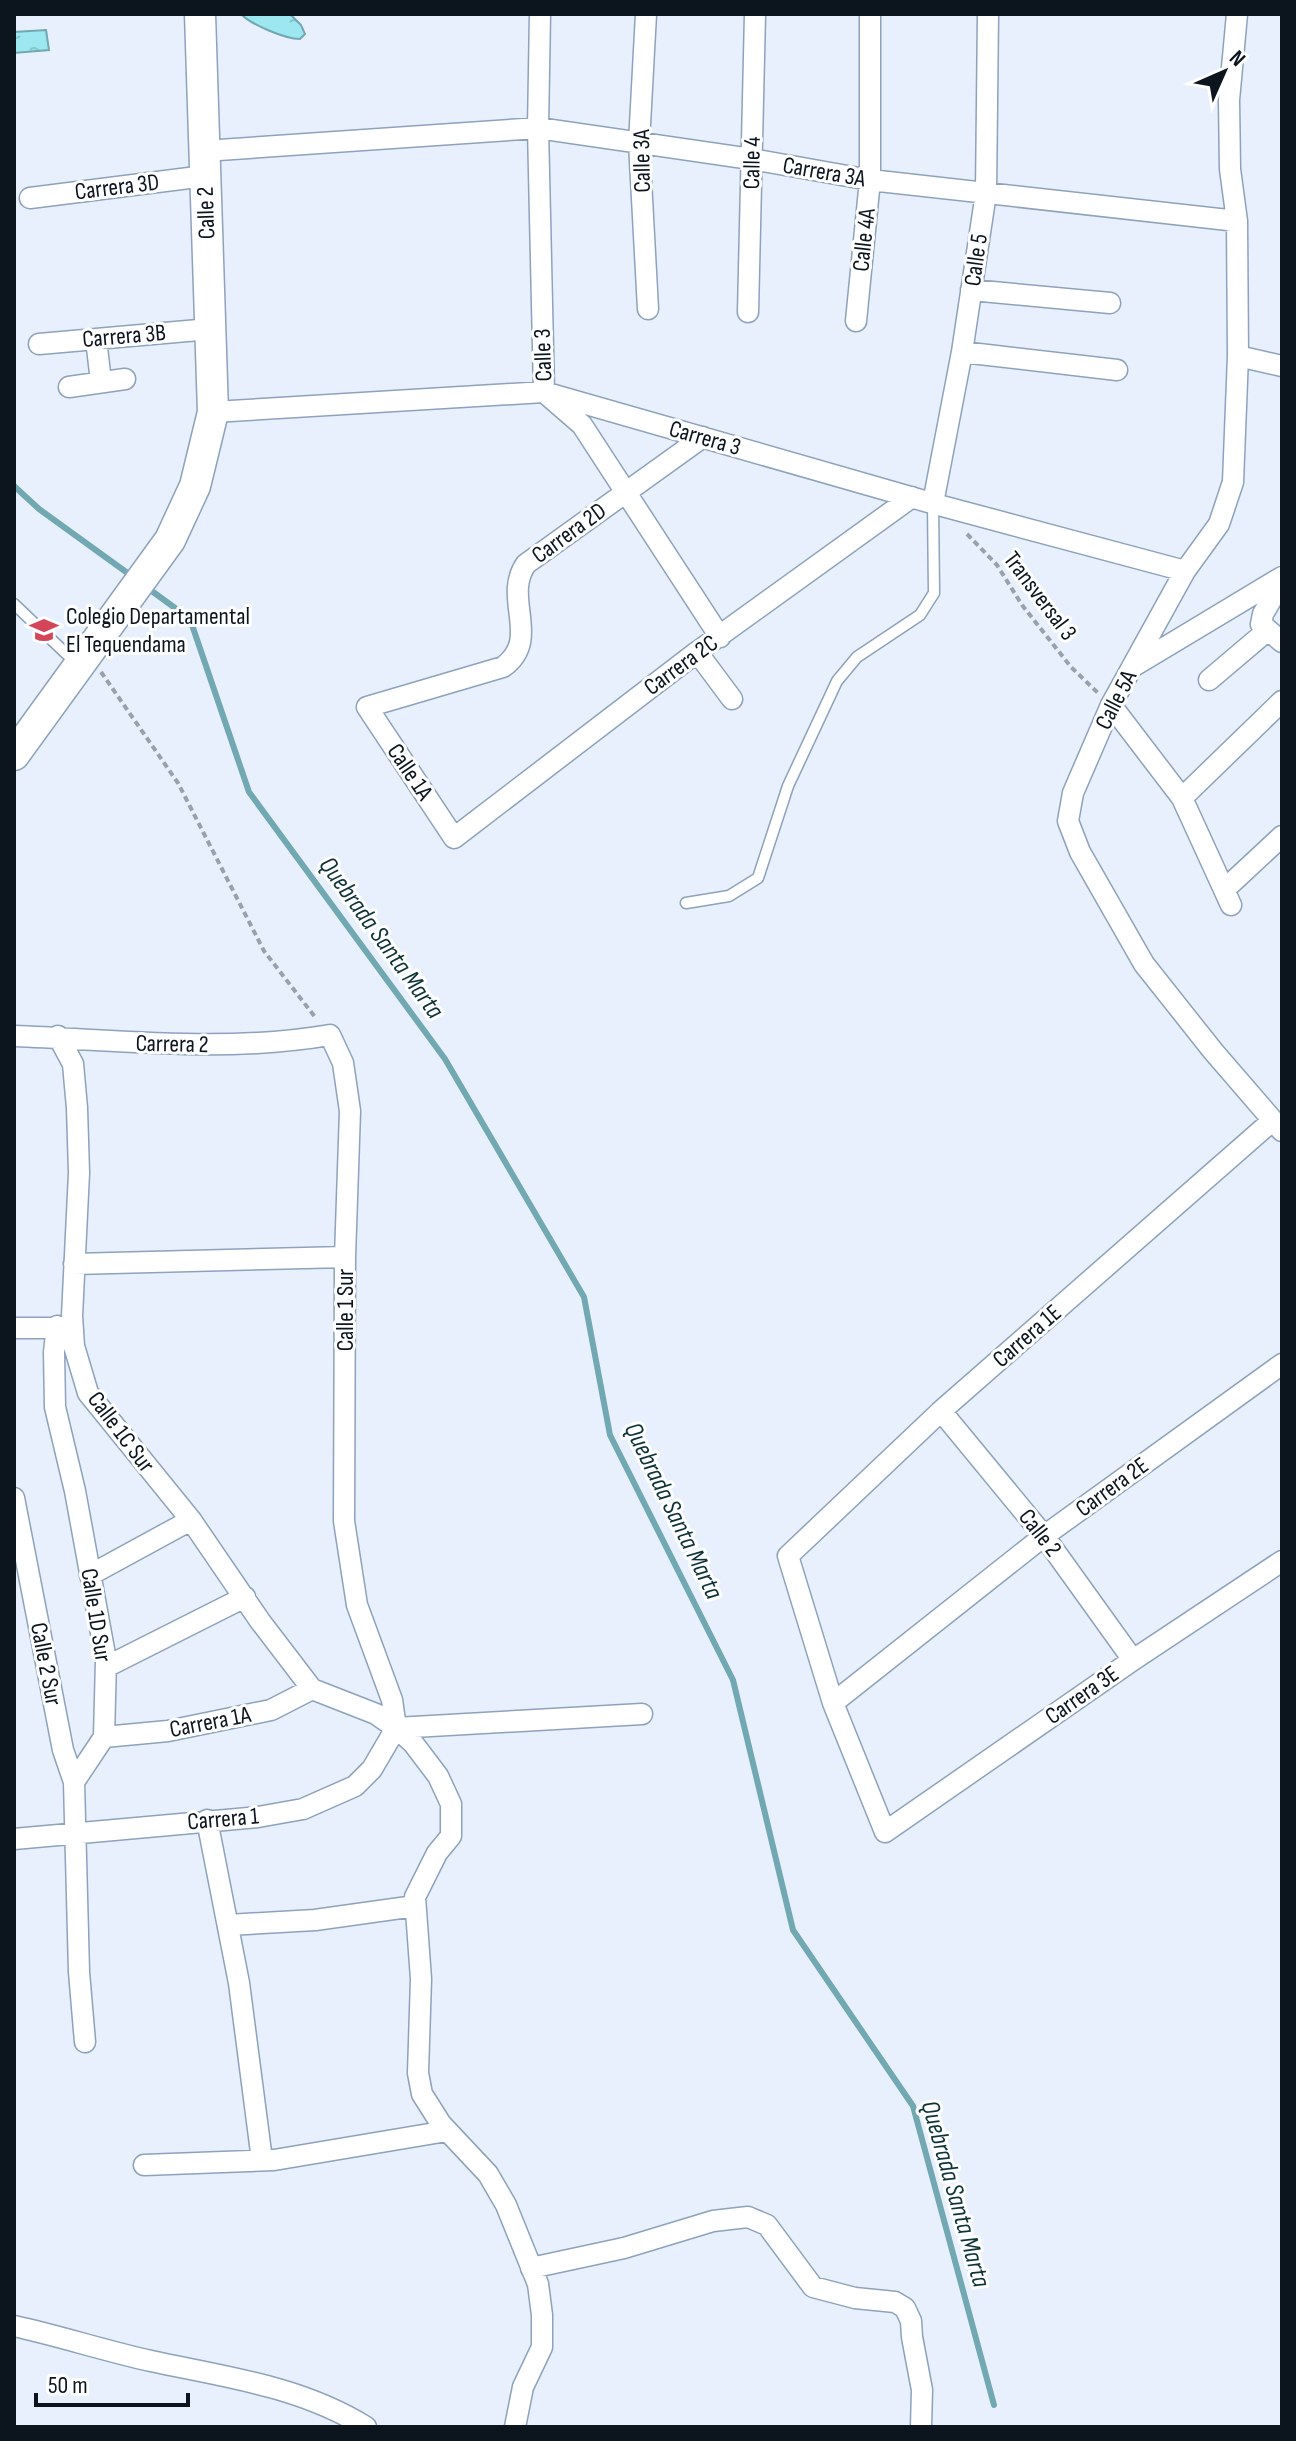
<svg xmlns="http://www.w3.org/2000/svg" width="1296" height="2441" viewBox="0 0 1296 2441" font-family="'Sofia Sans Condensed',sans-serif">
	<defs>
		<pattern id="water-ripples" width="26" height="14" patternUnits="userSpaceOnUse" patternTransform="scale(2)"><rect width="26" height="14" fill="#9ce7f0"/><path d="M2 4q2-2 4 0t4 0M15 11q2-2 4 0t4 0" fill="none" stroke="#85c5cd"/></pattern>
	</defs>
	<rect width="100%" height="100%" fill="#e7f0fc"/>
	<path fill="url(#water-ripples)" stroke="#71a8b1" stroke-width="2" d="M241,14H290L301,25L305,34L300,39C285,39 250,24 241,14Z
		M46,30L49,50L14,53V32Z"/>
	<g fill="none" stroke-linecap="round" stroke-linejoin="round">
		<path stroke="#71a8b1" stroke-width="6" d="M14,486L39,509L133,577
			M145,586L190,619L249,792L445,1059L584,1297L610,1435L733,1680L793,1930L913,2106L994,2405"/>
		<defs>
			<path id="service" d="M14,604L76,663
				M686,903L729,896L758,878L788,786L837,681L857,657L920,615L934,593L933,503"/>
			<path id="minor" d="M540,14L538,128L544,392L582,425L720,637
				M646,14L639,143L648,309
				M1237,14L1229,100L1230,169L1237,221L1238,356L1233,482L1219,524L1185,571L1111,705L1073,793L1068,821L1080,852L1144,964L1213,1051L1282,1131
				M204,151L538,128L751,159L870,180L1237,221
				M30,198L205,176
				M971,290L1110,303
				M748,312L755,14
				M856,321L870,180V14
				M96,339L101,382
				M39,344L210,329
				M962,352L1117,370
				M1238,356L1282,366
				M69,387L125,379
				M213,412L544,392L942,506L1185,571
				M703,437L526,564C502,598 542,639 503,667L367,707L454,838L697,652L912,497
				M933,503L962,352L986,193L988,14
				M1282,581L1263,614L1261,624L1282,642
				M697,652L732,699
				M1134,666L1282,577
				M1209,680L1268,630
				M1111,705L1182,798L1231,905
				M1182,798L1282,701
				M1224,890L1282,836
				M14,1036C120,1040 225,1053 330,1035L343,1063L350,1111L345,1257L344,1521L357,1605L392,1700L396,1728
				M58,1036L73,1064L77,1108L79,1173L72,1316L74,1346L88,1393L191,1520L260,1621L312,1689L376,1714L396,1728L413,1743L438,1776L451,1804V1836L437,1853L415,1897L421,1979L418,2073L422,2094L441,2124L488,2174L506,2205L538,2284L542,2315V2347L523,2387L515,2427
				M1272,1121L941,1411L788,1556L833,1703L885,1832L1133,1660L1282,1561
				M74,1264L345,1257
				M57,1326L54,1352L55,1407L75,1491L106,1660L104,1737L74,1782L79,1972L85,2042
				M14,1328H69
				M941,1411L1044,1536L1133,1660
				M14,1498L63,1750L74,1782
				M90,1575L191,1520
				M106,1667L245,1597
				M833,1703L1044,1536L1282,1364
				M396,1728L642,1714
				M104,1737L168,1731L271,1710L312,1689
				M207,1820L239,1983L262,2160
				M14,1839L258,1817L303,1809L355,1786L372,1769L396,1728
				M228,1925L315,1920L415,1906
				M144,2165L274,2160L447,2131
				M531,2268L624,2248L713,2221L748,2217L767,2225L813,2287L855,2298L895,2302L905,2308L911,2321L912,2337L922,2390L921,2427
				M14,2326C60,2336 105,2351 151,2361C225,2377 300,2386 366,2427"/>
			<path id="secondary" d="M14,755L170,540L195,486L213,412L200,14"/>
		</defs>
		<use href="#service" stroke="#8da2bd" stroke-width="13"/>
		<use href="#minor" stroke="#8da2bd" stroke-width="23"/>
		<use href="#secondary" stroke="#8da2bd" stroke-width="33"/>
		<path stroke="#98a1ac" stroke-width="4" stroke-dasharray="6 4" stroke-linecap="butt" d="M967,534L997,565L1022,605L1071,667L1098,693
			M101,672L178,783L264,951L315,1017"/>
		<use href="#service" stroke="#fff" stroke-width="10"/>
		<use href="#minor" stroke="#fff" stroke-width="20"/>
		<use href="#secondary" stroke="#fff" stroke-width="30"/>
	</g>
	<defs>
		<symbol id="school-bare" viewBox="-9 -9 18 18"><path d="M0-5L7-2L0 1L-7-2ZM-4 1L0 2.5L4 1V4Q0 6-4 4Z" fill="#d5455a" stroke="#fff" stroke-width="2.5" paint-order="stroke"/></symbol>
	</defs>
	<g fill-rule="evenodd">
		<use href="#school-bare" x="24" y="610" width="40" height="40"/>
	</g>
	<g text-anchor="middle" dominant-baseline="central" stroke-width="6" stroke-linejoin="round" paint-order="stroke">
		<g font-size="24" fill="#0c141d" stroke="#fff">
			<text transform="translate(642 161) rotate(-91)">Calle 3A</text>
			<text transform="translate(752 163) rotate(-89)">Calle 4</text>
			<text transform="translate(824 172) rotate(10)">Carrera 3A</text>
			<text transform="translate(117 187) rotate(-7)">Carrera 3D</text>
			<text transform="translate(206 213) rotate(-92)">Calle 2</text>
			<text transform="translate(864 240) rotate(-84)">Calle 4A</text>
			<text transform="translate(976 260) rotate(-82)">Calle 5</text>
			<text transform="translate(124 336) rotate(-5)">Carrera 3B</text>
			<text transform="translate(543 355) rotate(-92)">Calle 3</text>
			<text transform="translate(705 438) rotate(16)">Carrera 3</text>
			<text transform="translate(569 533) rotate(-36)">Carrera 2D</text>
			<text transform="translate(1040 596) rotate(53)">Transversal 3</text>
			<text transform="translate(681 665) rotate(-36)">Carrera 2C</text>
			<text transform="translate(1116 700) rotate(-63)">Calle 5A</text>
			<text transform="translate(410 772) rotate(56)">Calle 1A</text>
			<text transform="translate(172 1044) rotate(1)">Carrera 2</text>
			<text transform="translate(345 1310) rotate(-90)">Calle 1 Sur</text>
			<text transform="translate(1027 1336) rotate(-41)">Carrera 1E</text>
			<text transform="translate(121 1432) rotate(53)">Calle 1C Sur</text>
			<text transform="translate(1112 1487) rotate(-36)">Carrera 2E</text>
			<text transform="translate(1040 1533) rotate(52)">Calle 2</text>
			<text transform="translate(96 1615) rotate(81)">Calle 1D Sur</text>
			<text transform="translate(46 1664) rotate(79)">Calle 2 Sur</text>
			<text transform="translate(1082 1695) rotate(-35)">Carrera 3E</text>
			<text transform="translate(210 1722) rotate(-11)">Carrera 1A</text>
			<text transform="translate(223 1819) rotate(-5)">Carrera 1</text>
		</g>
		<g font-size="24" fill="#0c141d" stroke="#fff" text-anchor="start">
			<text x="66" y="616">Colegio Departamental<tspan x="66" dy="28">El Tequendama</tspan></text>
		</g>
		<g font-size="26" font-style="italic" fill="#0e3338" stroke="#fff">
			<text transform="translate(381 938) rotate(54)">Quebrada Santa Marta</text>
			<text transform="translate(673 1511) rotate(64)">Quebrada Santa Marta</text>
			<text transform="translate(955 2194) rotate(74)">Quebrada Santa Marta</text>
		</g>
	</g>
	<rect width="1296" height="2441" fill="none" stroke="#0c141d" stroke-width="32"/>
	<g transform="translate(1224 72) rotate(45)" stroke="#ffffff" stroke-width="6" paint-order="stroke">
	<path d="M0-6L14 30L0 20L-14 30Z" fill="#0c141d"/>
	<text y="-12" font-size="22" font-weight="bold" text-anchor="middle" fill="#0c141d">N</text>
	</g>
	<path d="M36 2393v12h152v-12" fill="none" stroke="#0c141d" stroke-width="4"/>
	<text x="48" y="2393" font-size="24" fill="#0c141d" stroke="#ffffff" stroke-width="6" paint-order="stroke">50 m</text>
</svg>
